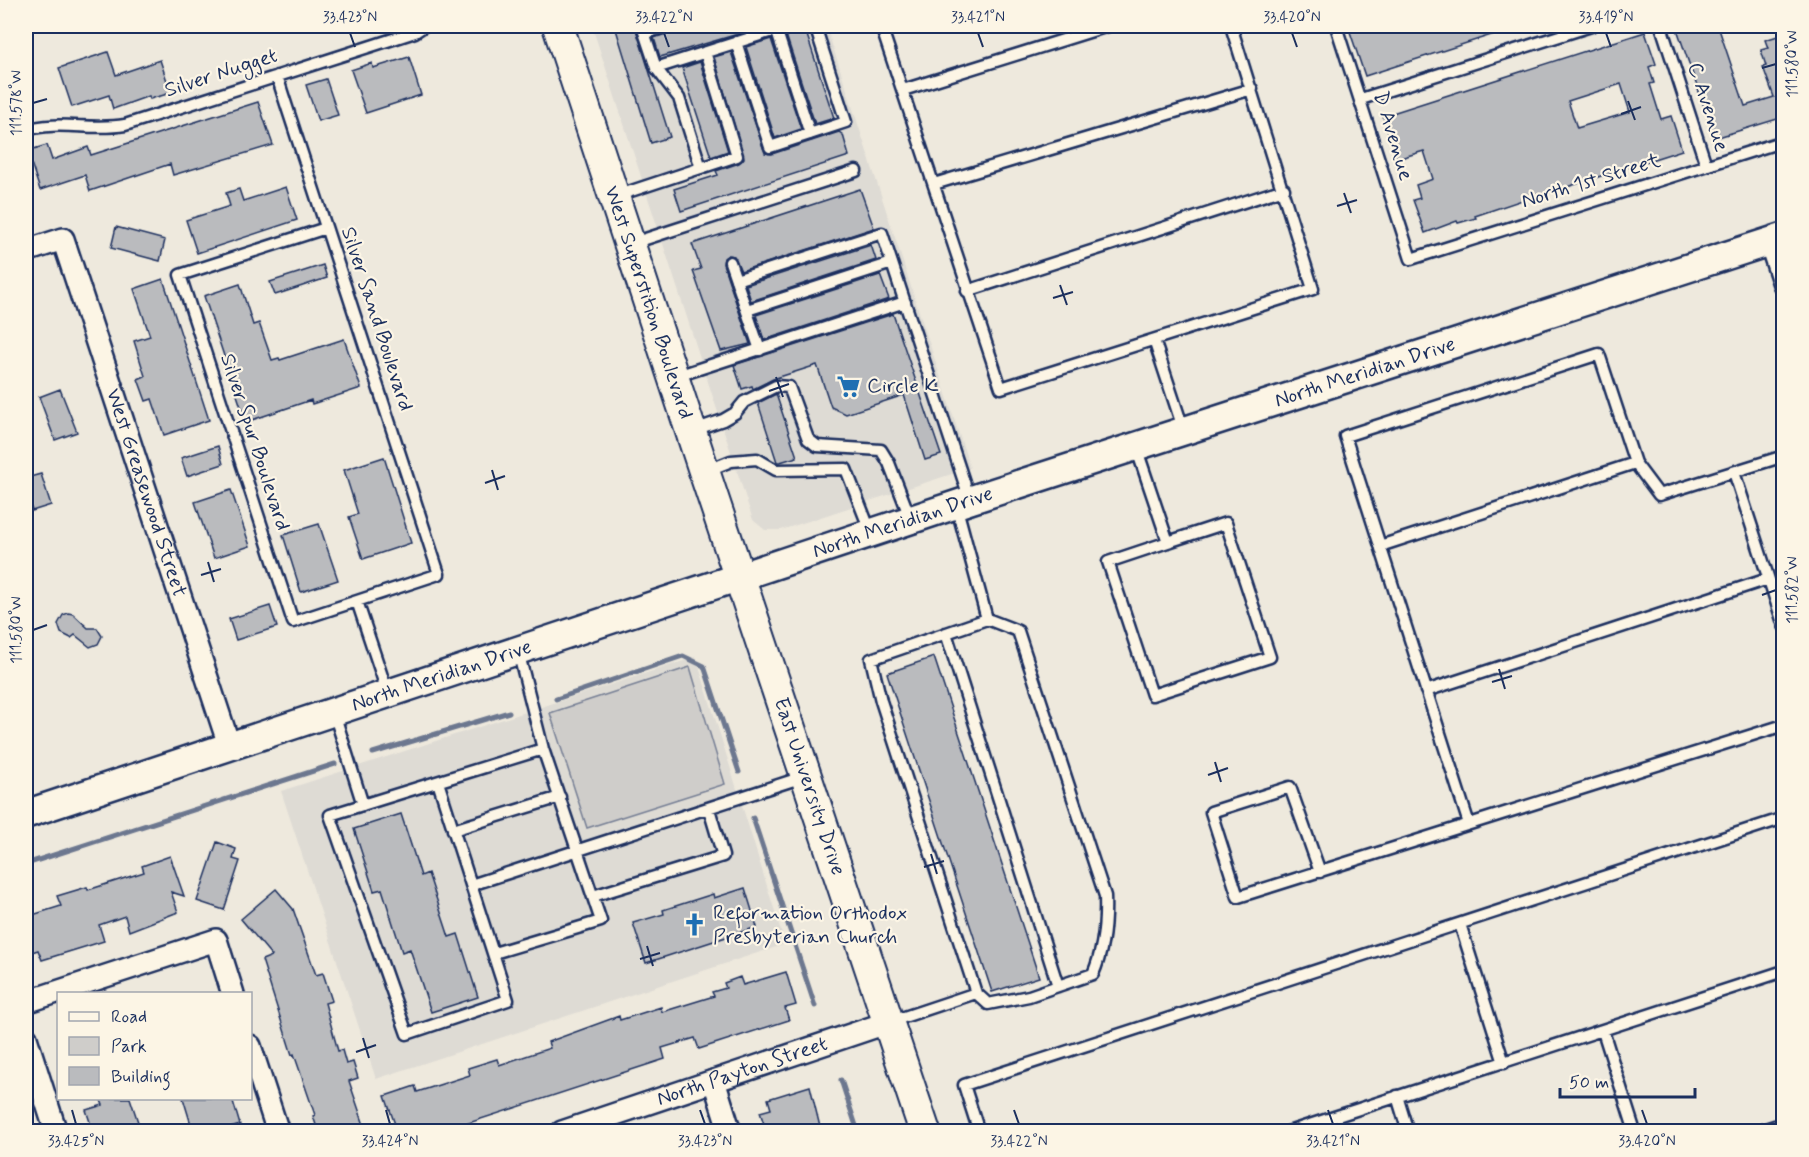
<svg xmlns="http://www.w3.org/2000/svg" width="1809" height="1157" viewBox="0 0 1809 1157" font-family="Mynerve,sans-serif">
	<rect width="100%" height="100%" fill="#eee9dd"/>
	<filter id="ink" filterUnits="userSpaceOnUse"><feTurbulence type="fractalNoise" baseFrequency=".0167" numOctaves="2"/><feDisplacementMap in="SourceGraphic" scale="12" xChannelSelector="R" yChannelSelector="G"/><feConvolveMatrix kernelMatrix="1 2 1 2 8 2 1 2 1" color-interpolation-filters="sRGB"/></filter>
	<g filter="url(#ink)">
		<path fill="#dedbd4" d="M592,26H826L970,468L781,530H765L753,520Z
			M696,657L785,944L376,1079L281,791Z"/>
		<path fill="#cfcdca" stroke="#757e94" stroke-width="1.5" d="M690,667L725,784L587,828L550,713Z"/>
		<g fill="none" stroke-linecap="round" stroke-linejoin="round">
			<path stroke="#6c778f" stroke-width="5" d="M556,699L683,656L704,666L739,772
				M373,753L509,712
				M753,818L815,1006
				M26,864L335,764
				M841,1080L858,1132"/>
		</g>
		<path fill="#babbbe" stroke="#1b2f5e" stroke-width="1.5" fill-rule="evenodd" d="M615,26H635L670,137L651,143Z
			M705,26H765L660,57L654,38L676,30L677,34Z
			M795,26H804L834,118L815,124L786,35L793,31Z
			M1348,26H1510V29L1365,76Z
			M1676,26H1718L1745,106L1774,97L1763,67L1766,66L1761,50L1768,48L1765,40L1784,34V117L1715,138Z
			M1645,32L1656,64L1649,67L1654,83L1650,84L1661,119L1671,116L1682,150L1536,197L1532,202L1528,198L1475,216L1476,218L1458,223L1457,221L1425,233L1413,200L1420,198L1416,185L1433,179L1424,151L1397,159L1383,116ZM1621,84L1630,112L1577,128L1568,101Z
			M771,39L801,129L775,138L746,47Z
			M108,52L116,75L160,60L171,93L150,99L149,96L113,109L109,95L72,107L59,68Z
			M731,52L765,153L772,154L839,132L843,135L849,156L681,211L674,189L718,175L716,171L739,163L744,158L714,57Z
			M409,57L421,95L366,113L351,70L372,63L373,68Z
			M700,62L728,151L711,157L682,68Z
			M326,79L338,115L318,121L306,85Z
			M258,102L273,145L173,175L170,164L90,191L85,175L40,190L27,151L47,145L52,160L88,147L91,155Z
			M286,187L297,220L197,253L186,220L230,206L226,193L239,189L243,201Z
			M860,189L874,228L741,271L734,256L728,255L724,258L723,264L750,344L721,351L693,271L701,269L692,244Z
			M116,227L165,240L160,261L111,248Z
			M871,245L876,260L751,301L746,285Z
			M323,265L327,278L275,295L270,282Z
			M880,275L889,299L764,340L756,315Z
			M163,279L209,420L164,435L152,399L146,401L138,379L145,376L134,341L150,336L134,289Z
			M240,284L253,325L259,323L272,360L279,358L280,360L344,339L361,388L312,404L311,400L246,422L204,296Z
			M893,314L941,455L925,460L904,395L846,414L831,407L817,365L773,379L753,389L752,386L742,389L734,365Z
			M60,389L77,432L55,440L39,397Z
			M776,394L797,457L780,462H777L758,403Z
			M218,446L223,464L187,476L181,458Z
			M384,457L411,543L363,559L349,517L358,514L344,470Z
			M41,474L51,505L32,511L26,489V478Z
			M231,490L250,546L214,558L195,502Z
			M319,524L338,580L301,592L283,535Z
			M270,606L277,627L236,640L229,619Z
			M68,613L73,614L88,628H97L102,636L98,644L90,647L75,635L71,638L61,633L58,624L63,615Z
			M934,657L1039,977L992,992L887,673Z
			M401,814L421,876L428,873L449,937L458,934L478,997L431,1012L410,949L402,952L382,889L374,891L354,829Z
			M217,842L236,849L233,859L240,861L224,910L197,901Z
			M170,856L184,896L171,892L178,912L129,931L125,916L99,925L104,941L42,960L38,950L26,954V917L61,906L57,896L87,887L88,890L144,872L142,866Z
			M745,888L757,927L646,963L633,923L664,914L663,910L713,894L714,898Z
			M276,889L293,909L316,975L323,973L332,1001L325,1003L338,1051L342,1050L346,1064L353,1062L358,1078L349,1081L366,1131H318L313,1116L315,1115L294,1054L292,1055L262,960L272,956L241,919Z
			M786,972L796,1005L785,1008L789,1020L699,1049L695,1038L662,1048L665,1059L444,1131H410L408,1126L397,1130L385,1096L415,1086L417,1092L470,1075L468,1068L497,1059L499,1065L550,1048L548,1042L619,1016L620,1020L661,1007L662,1012L714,996L712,992L726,988L724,983L740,977L743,985Z
			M810,1086L821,1131H784L782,1125L766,1130L760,1112L771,1109L768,1099Z
			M100,1098H130L141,1131H93L86,1110L103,1105Z
			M183,1098H232L240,1125L220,1131H193Z"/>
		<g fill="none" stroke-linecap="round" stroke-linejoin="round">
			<defs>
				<path id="service" d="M642,26L656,68L679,98L701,168
					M881,26L1001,388L1313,289L1231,26
					M1336,26L1411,259L1784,141
					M1661,26L1706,165
					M776,29L810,134
					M645,33L670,26
					M736,42L770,147L846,122L815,26
					M656,68L788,26
					M277,76L283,95L439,574L293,622L180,275L326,228
					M903,90L1108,26
					M1361,99L1591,26
					M26,130C58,120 92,131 125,125L415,32L424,26
					M934,184L1252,89
					M616,196L737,156L705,52
					M630,244L856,171
					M730,262L760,350
					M736,280L882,233L970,500
					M967,291L1284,189
					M747,310L892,263
					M1154,340L1184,431
					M674,377L905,302
					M691,431L723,420L735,413L744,402L776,386L789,387L808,439L817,446L881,450L889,463L911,520
					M1136,447L1168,542L1108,562L1152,695L1270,657L1226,523L1168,542
					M706,471L731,461L757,459L776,470L846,469L871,533
					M1734,472L1784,626
					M1380,546L1635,463
					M357,601L388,694
					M946,633L1058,986
					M1426,691L1768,579
					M334,713L363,805
					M438,782L508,1000L407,1034L330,815C401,793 472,771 543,749
					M1469,824L1345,436L1599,354L1635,463L1659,495L1784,456
					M453,830L560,797
					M1320,872L1290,787L1211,812L1238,897C1420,840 1602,782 1784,725
					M471,885L803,777
					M593,896L723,856L709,809
					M1460,924L1504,1063
					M494,953L601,921L543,749L518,651
					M976,993L988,1004L1029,996L1093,974C1104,949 1106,923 1105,896L1018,631L987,619
					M889,1022L976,993L881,701L871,659L987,619L956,505
					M1603,1031L1635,1132
					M1397,1096L1408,1132
					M979,1132L964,1085L1784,818
					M1288,1132L1784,971
					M1756,1132L1784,1123"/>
				<g id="minor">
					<path d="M1770,242L1784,284"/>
					<path id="s1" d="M26,251L63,239L230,748"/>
					<path d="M26,1002L216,940L233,994"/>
					<path d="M26,1038L56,1132"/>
					<path d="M250,1046L278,1132"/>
					<path d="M714,1081L730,1132"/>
					<path id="s2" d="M562,1132L889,1022"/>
				</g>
				<g id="tertiary">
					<path id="s3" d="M26,814L970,500L1784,237"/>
				</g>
				<g id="secondary">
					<path id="s4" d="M558,26L704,471L925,1132"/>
				</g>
			</defs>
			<use href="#service" stroke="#1b2f5e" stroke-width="15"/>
			<use href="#minor" stroke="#1b2f5e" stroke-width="26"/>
			<use href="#tertiary" stroke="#1b2f5e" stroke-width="32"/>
			<use href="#secondary" stroke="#1b2f5e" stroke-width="34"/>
			<use href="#service" stroke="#fcf5e5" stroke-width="10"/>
			<use href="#minor" stroke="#fcf5e5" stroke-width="21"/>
			<use href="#tertiary" stroke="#fcf5e5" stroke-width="27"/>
			<use href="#secondary" stroke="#fcf5e5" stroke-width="30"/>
		</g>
	</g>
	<path fill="none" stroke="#1b2f5e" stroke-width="2" d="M350,33L355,47M664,33L669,47M978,33L983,47M1292,33L1297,47M1606,33L1611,47M1762,68L1776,64M1628,101L1635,120M33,103L47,99M1621,114L1641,107M1344,193L1351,213M1337,206L1357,200M1060,285L1067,305M1053,298L1073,292M776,377L783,397M769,391L789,384M492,470L498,490M485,483L505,476M208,562L214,582M201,575L221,569M1762,595L1776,590M33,630L47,625M1499,669L1505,689M1492,682L1512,676M1215,762L1221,782M1208,775L1228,768M931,854L937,874M924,867L944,861M647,946L653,966M640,959L660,953M363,1038L369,1058M356,1052L376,1045M72,1110L76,1124M386,1110L390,1124M700,1110L705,1124M1014,1110L1019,1124M1328,1110L1333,1124M1642,1110L1647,1124"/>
	<defs>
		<symbol id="supermarket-bare" viewBox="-9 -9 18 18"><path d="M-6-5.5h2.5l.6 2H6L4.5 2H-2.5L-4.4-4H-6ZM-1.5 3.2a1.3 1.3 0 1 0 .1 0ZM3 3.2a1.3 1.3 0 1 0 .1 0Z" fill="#1f6fb2" stroke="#fcf5e5" stroke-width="2.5" paint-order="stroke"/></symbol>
		<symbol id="church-bare" viewBox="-9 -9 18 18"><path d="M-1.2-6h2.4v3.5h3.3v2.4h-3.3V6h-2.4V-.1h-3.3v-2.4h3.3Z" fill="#1f6fb2" stroke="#fcf5e5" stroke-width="2.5" paint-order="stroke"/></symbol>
	</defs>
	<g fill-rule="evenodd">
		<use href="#supermarket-bare" x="832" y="370" width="33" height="33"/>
		<use href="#church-bare" x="678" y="908" width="33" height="33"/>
	</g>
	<g text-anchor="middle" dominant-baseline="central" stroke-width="4.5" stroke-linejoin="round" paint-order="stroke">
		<g font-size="21" fill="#1b2f5e" stroke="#fcf5e5">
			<text transform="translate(221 73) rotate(-18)">Silver Nugget</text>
			<text transform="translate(1708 107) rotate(72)">C Avenue</text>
			<text transform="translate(1393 136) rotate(73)">D Avenue</text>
			<text transform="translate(1591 181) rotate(-17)">North 1st Street</text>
			<text stroke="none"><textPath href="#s4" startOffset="291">West Superstition Boulevard</textPath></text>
			<text transform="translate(377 319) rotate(72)">Silver Sand Boulevard</text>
			<text stroke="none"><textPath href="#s3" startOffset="1410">North Meridian Drive</textPath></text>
			<text transform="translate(255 442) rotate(72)">Silver Spur Boulevard</text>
			<text stroke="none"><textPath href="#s1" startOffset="306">West Greasewood Street</textPath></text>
			<text stroke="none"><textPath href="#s3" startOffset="924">North Meridian Drive</textPath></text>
			<text stroke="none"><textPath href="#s3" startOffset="438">North Meridian Drive</textPath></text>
			<text stroke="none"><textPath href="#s4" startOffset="801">East University Drive</textPath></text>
			<text stroke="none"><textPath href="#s2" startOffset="190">North Payton Street</textPath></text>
		</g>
		<g font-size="21" fill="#1b2f5e" stroke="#fcf5e5" text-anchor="start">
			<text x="867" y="386">Circle K</text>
			<text x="713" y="913">Reformation Orthodox<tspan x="713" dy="24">Presbyterian Church</tspan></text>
		</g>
	</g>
	<rect width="1809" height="1157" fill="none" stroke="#fcf5e5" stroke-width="66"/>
	<rect x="57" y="992" width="195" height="108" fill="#fcf5e5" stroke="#a2a6af" stroke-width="1.5"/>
	<rect x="69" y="1012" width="30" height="9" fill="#fcf5e5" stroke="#a2a6af" stroke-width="1.5"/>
	<text x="111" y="1022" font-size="18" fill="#1b2f5e">Road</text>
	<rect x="69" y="1037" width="30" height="18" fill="#cfcdca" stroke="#a2a6af" stroke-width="1.5"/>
	<text x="111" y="1052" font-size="18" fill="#1b2f5e">Park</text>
	<rect x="69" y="1067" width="30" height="18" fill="#babbbe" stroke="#a2a6af" stroke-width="1.5"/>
	<text x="111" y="1082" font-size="18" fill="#1b2f5e">Building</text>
	<path d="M1560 1088v9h135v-9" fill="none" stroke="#1b2f5e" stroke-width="3"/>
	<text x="1569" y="1088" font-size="18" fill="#1b2f5e" stroke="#fcf5e5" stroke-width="4.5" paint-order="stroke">50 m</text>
	<rect x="33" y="33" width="1743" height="1091" fill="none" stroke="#1b2f5e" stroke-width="2"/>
	<g font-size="15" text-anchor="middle" fill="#1b2f5e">
		<text x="350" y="22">33.423°N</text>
		<text x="664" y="22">33.422°N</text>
		<text x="978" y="22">33.421°N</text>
		<text x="1292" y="22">33.420°N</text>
		<text x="1606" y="22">33.419°N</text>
		<text transform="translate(1792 64) rotate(-90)" y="5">111.580°W</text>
		<text transform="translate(16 103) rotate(-90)" y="5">111.578°W</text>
		<text transform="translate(1792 590) rotate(-90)" y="5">111.582°W</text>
		<text transform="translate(16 630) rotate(-90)" y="5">111.580°W</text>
		<text x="76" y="1146">33.425°N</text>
		<text x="390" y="1146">33.424°N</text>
		<text x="705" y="1146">33.423°N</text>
		<text x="1019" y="1146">33.422°N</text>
		<text x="1333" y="1146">33.421°N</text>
		<text x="1647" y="1146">33.420°N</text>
	</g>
</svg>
